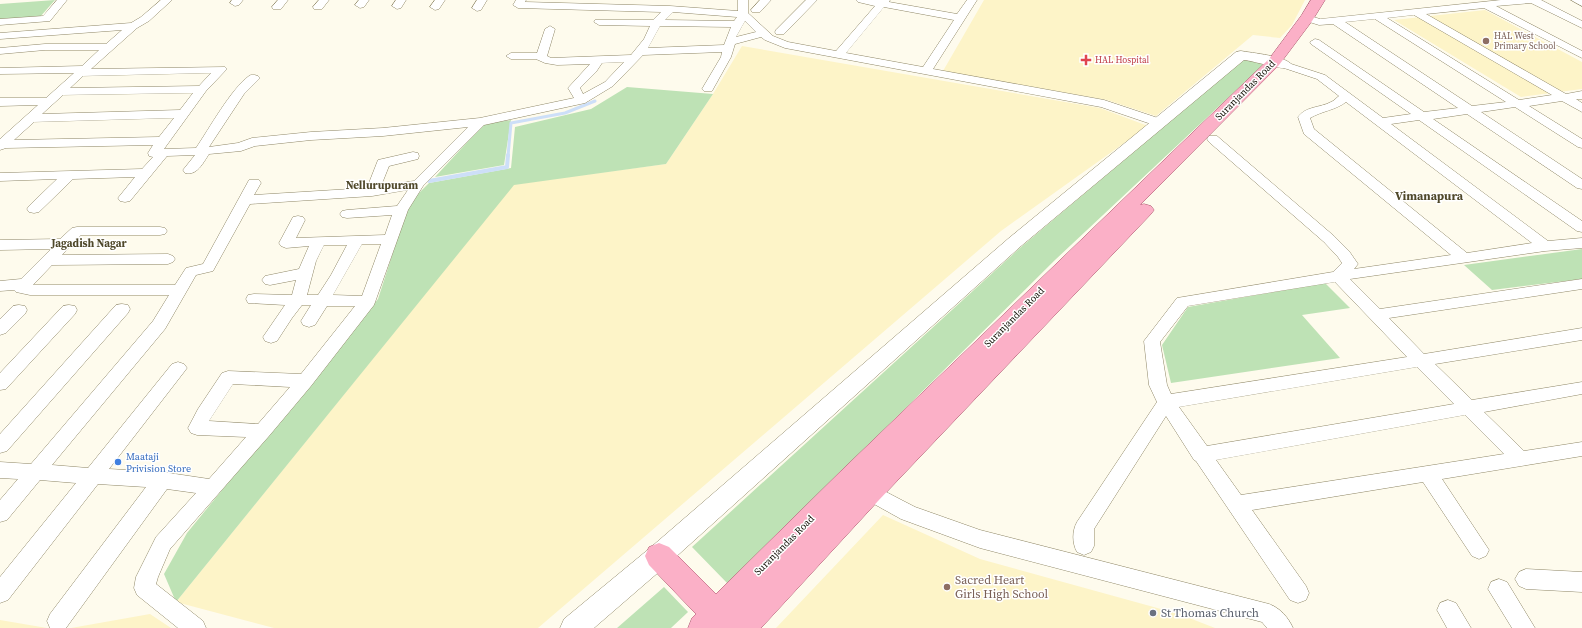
<svg xmlns="http://www.w3.org/2000/svg" width="1582" height="628" viewBox="0 0 1582 628" font-family="'Source Serif 4',serif">
	<rect width="100%" height="100%" fill="#fefbed"/>
	<path fill="#fdf4c8" d="M984,0H1305L1292,25L1280,38L1253,35L1156,116L1107,100L943,71Z
		M1485,10L1582,62V89L1521,97L1394,20Z
		M742,46L1100,108L1148,126L1001,231L538,628H274L176,602L514,184L666,164L713,94Z
		M883,515L980,559L1179,614L1215,628H776Z
		M150,614L171,628H71Z
		M0,619V620L47,628H0Z"/>
	<path fill="#bee2b5" d="M55,0L40,17L0,20V4Z
		M1245,58L1256,59L1263,65L1055,260L728,584L692,547L1021,247Z
		M627,87L713,94L666,164L514,185L176,602L164,574L187,533L378,299L409,203L429,183L511,168L515,127L591,109Z
		M511,120L504,165L435,177L484,124Z
		M1582,249V279L1492,290L1464,265Z
		M1325,283L1350,308L1302,315L1340,358L1171,383L1162,345L1188,307Z
		M664,587L688,612L671,628H617Z"/>
	<g fill="none" stroke-linecap="round" stroke-linejoin="round">
		<path stroke="#cddff8" stroke-width="3" d="M508,156L511,123L565,113L595,101"/>
		<path stroke="#cddff8" stroke-width="4" d="M429,181L507,167L508,155"/>
		<defs>
			<path id="minor" d="M57,0H67L50,21L0,25V19L43,16Z
				M161,0H172L149,21L137,28L91,69L225,67L227,69L225,71L206,91L164,149L196,148C209,129 231,89 249,76C252,74 255,75 258,76L260,78L244,94L209,147L238,143L252,138L311,132L383,128L480,118L574,98L568,88L590,64L557,65L545,63L536,59H511L506,56L511,53H537L545,29L550,26L555,29L547,56L551,58L631,55L644,39L650,26L599,25L594,22L595,20H653L661,12L518,8L513,5L516,0H526L525,2L670,6L738,11V0H748V13L773,36L788,42L836,51L875,6L858,2L856,0H890L889,2L957,14L967,0H977L933,69L1104,100L1164,120L1166,123L1164,126L1160,127L1101,107L785,48L765,40L761,37L735,44L731,57L712,91H704L702,89L721,57L722,52L643,55L613,86L585,103L484,125L423,186L408,210L374,305L311,386L269,436L170,549L158,577L156,584L203,621L206,628H178L137,595L134,588L136,577L156,537L196,493L167,489L66,628H50L47,621L50,614L146,487L98,484L8,600L0,603V577L76,483L40,480L7,520L0,522V500L18,479L0,478V462L31,464L153,321L169,295H30L16,292L14,290L0,291V281L21,279L51,249L0,250V240L60,239L72,228L77,227H160L165,228L167,231L165,234L160,235H81L62,255L168,254L173,256L175,259L173,262L168,264L52,265L33,285H175L186,268L203,264L249,180H259L261,183L254,195L367,188L378,160L413,152L418,153L419,156L418,159L389,166L381,186L414,181L468,127L383,136L311,140L255,146L241,151L209,154C203,163 197,176 185,173L183,170L195,155L167,156L130,201L125,202L120,201L118,198L135,177L73,179L39,212L34,213L29,212L27,209L29,206L57,179L0,181V173L142,169L153,157L149,156L148,153L153,145L6,148L0,150V139L38,105L0,106V98H46L74,73L0,74V68L82,66L99,50H45L0,54V48L45,44H106L122,30L0,39V33L131,23L141,17ZM884,7L954,20L923,67L846,53ZM673,12L737,17L734,21L665,20ZM745,21L756,32L736,37ZM660,26L731,27L724,45L648,48ZM624,62L605,82L583,94L580,88L596,72L602,63ZM211,73L199,86L70,88L83,76ZM193,93L180,110L42,114L63,95ZM174,118L159,137L14,140L34,122ZM408,190L397,206L347,210L342,211L340,214L342,217L347,218L392,215L385,235L296,238L305,220L303,217L298,216L293,217L279,243L281,246L286,248L309,246L299,269L265,276L262,280L265,284L270,285L296,280L292,295L254,294L248,295L246,299L248,303L285,305L263,337L265,341L271,343L277,341L292,318L302,305H311L301,321L303,325L309,327L315,325L327,306H355L301,374L228,371L222,373L198,409L188,428L191,433L197,435L246,437L209,479L162,472L109,469L184,372L187,368L184,364L178,362L172,364L88,468L52,465L165,329L196,275L213,271L250,204L372,196ZM362,244H381L362,296L333,295ZM324,245H347L331,275L318,295H307L316,261ZM233,384L290,387L258,424L209,421Z
				M232,0H243L239,5L235,6L230,3Z
				M278,0H288L281,9H273L272,7Z
				M319,0H329L322,9H314L313,7Z
				M359,0H369L364,7L360,8L355,5Z
				M396,0H406L401,8L397,9L392,6Z
				M435,0H445L439,9L435,10L430,7Z
				M477,0H487L481,10L477,11L472,8Z
				M760,0H771L760,12H752L751,10Z
				M806,0H817L784,34H776L775,32L776,30Z
				M1501,0H1541L1582,21V28L1531,3L1496,6L1582,51V58L1484,8L1426,14L1566,94L1582,91V99H1576L1582,103V112L1562,101L1529,106L1582,139V148L1578,147L1515,107L1481,112L1582,179V189L1577,188L1467,114L1433,119L1582,221V232L1577,231L1419,120L1391,124L1548,241L1582,238V248L1545,251L1350,279L1380,309L1582,279V289L1389,318L1424,354L1582,328V340L1435,364L1472,400L1582,382V394L1484,412L1524,451L1582,442V456L1442,479L1489,550L1486,556L1479,559L1472,556L1423,482L1252,510L1306,586L1309,593L1306,600L1298,603L1290,600L1196,461L1194,460L1166,416L1094,529V546L1091,552L1084,555L1077,552C1072,543 1072,531 1077,522L1157,402L1149,385L1144,341L1177,298L1333,272L1342,263L1338,257L1324,242L1209,142L1207,139L1209,136H1217L1334,236L1349,251L1358,264L1354,269L1451,255L1304,134L1298,117C1306,106 1320,108 1331,102C1334,101 1336,98 1339,96L1317,79L1281,67L1279,65L1285,62L1325,75L1383,118L1411,114L1311,44L1310,42L1315,39L1319,40L1424,112L1458,108L1333,24L1319,25L1303,20L1302,18L1307,15L1320,19ZM1414,15L1552,95L1519,100L1387,18ZM1375,19L1506,102L1472,106L1345,22ZM1346,102L1532,243L1467,253L1314,129L1310,118C1322,111 1336,110 1346,102ZM1335,282L1407,357L1171,394L1167,385L1160,342L1188,306ZM1417,367L1454,404L1207,446L1179,407ZM1465,415L1504,454L1241,495L1216,460Z
				M1571,0H1582V6Z
				M122,304L128,305L130,309L128,313L7,451L0,453V434L116,305Z
				M19,305L25,306L27,310L25,314L6,333L0,335V319L13,306Z
				M69,305L75,306L77,310L75,314L6,389L0,390V373L63,306Z
				M863,480L915,507L980,530L1269,604C1280,608 1288,617 1293,628H1267L1262,622L980,548L901,519L856,494L853,488L856,482Z
				M1526,569L1582,572V592L1526,589L1519,586L1515,579L1519,572Z
				M1499,579L1507,582L1535,628H1512L1488,589L1491,582Z
				M1448,600L1456,603L1471,628H1447L1437,610L1440,603Z"/>
			<path id="tertiary" d="M1241,51C1252,53 1286,56 1292,65L1290,68C1282,70 1254,61 1244,60L1021,246L668,564L594,628H560L564,619L650,548L1009,238L1236,52Z"/>
			<path id="primary" d="M1311,0H1325L1312,21L1279,65L1140,205L1144,204L1151,206L1154,210L1151,214L878,501L761,628H688L692,618L696,614L649,565L645,556L649,547L659,543L669,547L716,594L841,471L1269,59L1301,16Z"/>
		</defs>
		<use href="#minor" stroke="#8f8767" stroke-width="1"/>
		<use href="#tertiary" stroke="#8f8767" stroke-width="1"/>
		<use href="#primary" stroke="#a7556a" stroke-width="1"/>
		<use href="#minor" fill="#fff" fill-rule="evenodd"/>
		<use href="#tertiary" fill="#fff" fill-rule="evenodd"/>
		<use href="#primary" fill="#fbb0c7" fill-rule="evenodd"/>
	</g>
	<g fill="#8d6e63" stroke="#fff" stroke-width="1.5">
		<circle cx="1486" cy="41" r="4"/>
		<circle cx="947" cy="587" r="4"/>
	</g>
	<path fill="#e0444e" stroke="#fff" stroke-width="1.5" d="M1084 54h4v4h4v4h-4v4h-4v-4h-4v-4h4z"/>
	<circle fill="#3f7fe0" stroke="#fff" stroke-width="1.5" cx="118" cy="462" r="4"/>
	<circle fill="#6b7280" stroke="#fff" stroke-width="1.5" cx="1153" cy="613" r="4"/>
	<g text-anchor="middle" dominant-baseline="central" stroke-width="3" stroke-linejoin="round" paint-order="stroke">
		<g font-size="9" fill="#785e54" stroke="#fff" text-anchor="start">
			<text x="1494" y="36">HAL West<tspan x="1494" dy="10">Primary School</tspan></text>
		</g>
		<g font-size="9" fill="#be3a42" stroke="#fff" text-anchor="start">
			<text x="1095" y="60">HAL Hospital</text>
		</g>
		<g font-size="10" fill="#100d03" stroke="#fff">
			<text transform="translate(1245 90) rotate(-45)">Suranjandas Road</text>
			<text transform="translate(1014 317) rotate(-45)">Suranjandas Road</text>
			<text transform="translate(784 545) rotate(-45)">Suranjandas Road</text>
		</g>
		<g font-size="10" fill="#366cbe" stroke="#fff" text-anchor="start">
			<text x="126" y="456">Maataji<tspan x="126" dy="12">Privision Store</tspan></text>
		</g>
		<g font-size="11" font-weight="bold" fill="#4f482a" stroke="#fff">
			<text x="382" y="185">Nellurupuram</text>
			<text x="89" y="243">Jagadish Nagar</text>
		</g>
		<g font-size="12" font-weight="bold" fill="#4f482a" stroke="#fff">
			<text x="1429" y="196">Vimanapura</text>
		</g>
		<g font-size="12" fill="#785e54" stroke="#fff" text-anchor="start">
			<text x="955" y="580">Sacred Heart<tspan x="955" dy="14">Girls High School</tspan></text>
		</g>
		<g font-size="12" fill="#5b616d" stroke="#fff" text-anchor="start">
			<text x="1161" y="613">St Thomas Church</text>
		</g>
	</g>
</svg>
